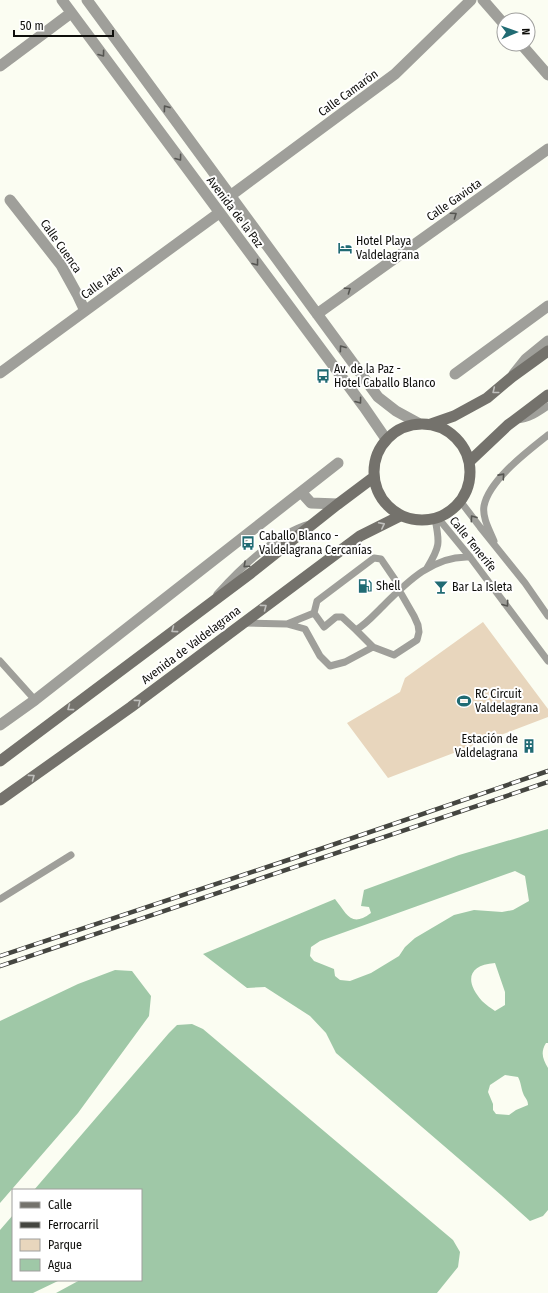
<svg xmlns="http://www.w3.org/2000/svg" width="548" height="1293" viewBox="0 0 548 1293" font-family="'Fira Sans Condensed',sans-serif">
	<rect width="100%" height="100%" fill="#fbfdf2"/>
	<path fill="#e8d6bd" d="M483,622L548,709V717L388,778L347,723L400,692L405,678Z"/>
	<path fill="#9fc8a7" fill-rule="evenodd" d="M548,829V1043H546C540,1053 543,1059 548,1068V1210L543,1216L530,1221L501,1195L336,1053L326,1033L310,1016L265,987L247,988L203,954L335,899C347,914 351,928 371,913L369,907L361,906L364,890L459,855ZM515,871L525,876L529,901L513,910L502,912L474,910L454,915L415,938L405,947L399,956L371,973L350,981L340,980L335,976L334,969L314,961L310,956L311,947L320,941ZM495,963L505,992V1005L495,1011C491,1008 486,1005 482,1001C465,982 467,965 495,963ZM505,1075L518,1077C521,1082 521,1088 523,1093C525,1099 528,1099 528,1105L516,1110L509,1115L496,1114L493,1110V1104L488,1092L490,1085Z
		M115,970L132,971L151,996L149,1016L78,1113L0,1203V1021L78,984Z
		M192,1024L203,1029L453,1240L460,1252L458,1267L437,1293H56L80,1280H141V1190H34L169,1033L177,1025Z
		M13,1215V1280H60L33,1293H0V1230Z"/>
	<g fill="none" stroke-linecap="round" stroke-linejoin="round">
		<path stroke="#9f9f9a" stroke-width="7" d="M516,420C529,419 538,413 548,406
			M461,502L480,527L525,583L548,616
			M438,518L470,557L548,661
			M494,541C490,531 482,518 484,506C489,480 528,451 548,435
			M427,568C440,547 440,543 435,519
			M217,594C240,568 277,533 310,524
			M244,623L287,624L305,629L320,656L330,666L345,662L373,647
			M287,624L314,613
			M356,630L373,647L394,655L417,640L419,632L418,625L414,616L399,590L396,581L381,559L374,558L317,601L314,613L324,627L336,617H342L356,630C366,624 373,616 381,608C406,583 433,555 470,557
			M0,661L35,700
			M0,899L71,855"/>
		<path stroke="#9f9f9a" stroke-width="11" d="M62,0L364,407L386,439
			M87,0L378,397L396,411L418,423
			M483,0L504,24
			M521,44L548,75
			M0,66L71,13
			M230,196L395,74L471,0
			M10,200L61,265L77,294L85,311
			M317,314L548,149
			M0,373L219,213
			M455,374L548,306
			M514,374L526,359L548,341
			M301,492L311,503L338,504
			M0,725L35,700L338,463"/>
		<path stroke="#74726c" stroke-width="11" d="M374 472a48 48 0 1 1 96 0a48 48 0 1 1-96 0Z
			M431,424L454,416L487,398L512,377L548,351
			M470,461L508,425L548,395
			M0,761L251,573L338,504L374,477
			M0,800L131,707L360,536L400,516"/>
		<defs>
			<path id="rail" d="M0,956L294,858L548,771
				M0,966L548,782"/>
		</defs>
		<use href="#rail" stroke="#454641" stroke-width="4.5"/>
		<use href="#rail" stroke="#fff" stroke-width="3" stroke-dasharray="9" stroke-linecap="butt"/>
	</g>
	<defs><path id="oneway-chevron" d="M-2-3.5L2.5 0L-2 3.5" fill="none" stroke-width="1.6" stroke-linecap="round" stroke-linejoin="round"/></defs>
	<g stroke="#565652">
		<use href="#oneway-chevron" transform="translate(102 54) rotate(53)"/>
		<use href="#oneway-chevron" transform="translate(166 108) rotate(-126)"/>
		<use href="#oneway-chevron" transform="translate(179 158) rotate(53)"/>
		<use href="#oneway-chevron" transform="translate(454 215) rotate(-35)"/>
		<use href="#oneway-chevron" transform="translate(256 263) rotate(53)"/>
		<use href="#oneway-chevron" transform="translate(348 290) rotate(-35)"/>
		<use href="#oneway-chevron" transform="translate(342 348) rotate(-126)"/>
		<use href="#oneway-chevron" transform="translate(359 401) rotate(53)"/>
		<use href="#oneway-chevron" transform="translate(502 476) rotate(-48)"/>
		<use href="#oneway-chevron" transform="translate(473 518) rotate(-126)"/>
		<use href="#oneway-chevron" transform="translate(246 565) rotate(138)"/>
		<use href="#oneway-chevron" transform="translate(506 604) rotate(54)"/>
	</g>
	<g stroke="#c0c0bd">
		<use href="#oneway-chevron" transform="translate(495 391) rotate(141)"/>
		<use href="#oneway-chevron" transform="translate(382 525) rotate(-27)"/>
		<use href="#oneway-chevron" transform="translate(264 607) rotate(-37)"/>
		<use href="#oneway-chevron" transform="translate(174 630) rotate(143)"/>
		<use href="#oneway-chevron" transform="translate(138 702) rotate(-37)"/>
		<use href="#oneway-chevron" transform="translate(70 708) rotate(143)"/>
		<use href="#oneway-chevron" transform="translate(32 777) rotate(-36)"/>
	</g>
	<defs>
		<symbol id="hotel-bare" viewBox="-9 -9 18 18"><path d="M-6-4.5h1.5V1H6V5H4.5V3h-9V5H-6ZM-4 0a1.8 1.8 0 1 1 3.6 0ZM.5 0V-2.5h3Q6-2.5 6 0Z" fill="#206b73" stroke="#fff" stroke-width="2.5" paint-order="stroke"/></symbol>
		<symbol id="bus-bare" viewBox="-9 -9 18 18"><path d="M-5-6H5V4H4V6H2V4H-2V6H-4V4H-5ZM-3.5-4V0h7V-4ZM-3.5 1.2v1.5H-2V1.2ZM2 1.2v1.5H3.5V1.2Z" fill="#206b73" stroke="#fff" stroke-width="2.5" paint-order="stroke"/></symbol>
		<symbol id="fuel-bare" viewBox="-9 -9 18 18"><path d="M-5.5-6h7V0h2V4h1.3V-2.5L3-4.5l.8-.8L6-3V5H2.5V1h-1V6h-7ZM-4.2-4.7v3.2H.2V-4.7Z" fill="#206b73" stroke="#fff" stroke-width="2.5" paint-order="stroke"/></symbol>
		<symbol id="bar-bare" viewBox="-9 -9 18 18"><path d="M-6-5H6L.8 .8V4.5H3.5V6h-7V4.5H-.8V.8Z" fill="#206b73" stroke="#fff" stroke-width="2.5" paint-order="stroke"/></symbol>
		<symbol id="stadium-bare" viewBox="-9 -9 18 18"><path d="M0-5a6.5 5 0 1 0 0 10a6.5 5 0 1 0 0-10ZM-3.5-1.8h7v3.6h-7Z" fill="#206b73" stroke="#fff" stroke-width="2.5" paint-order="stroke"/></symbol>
		<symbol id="building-bare" viewBox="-9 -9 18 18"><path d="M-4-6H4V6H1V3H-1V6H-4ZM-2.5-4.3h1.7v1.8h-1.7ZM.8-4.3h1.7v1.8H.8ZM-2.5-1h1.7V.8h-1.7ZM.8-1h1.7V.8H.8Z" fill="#206b73" stroke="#fff" stroke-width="2.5" paint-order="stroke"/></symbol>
	</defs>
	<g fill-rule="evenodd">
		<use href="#hotel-bare" x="335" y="238" width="20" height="20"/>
		<use href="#bus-bare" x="313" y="366" width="20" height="20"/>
		<use href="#bus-bare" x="238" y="533" width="20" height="20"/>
		<use href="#fuel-bare" x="355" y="576" width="20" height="20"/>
		<use href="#bar-bare" x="431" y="577" width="20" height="20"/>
		<use href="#stadium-bare" x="454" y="691" width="20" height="20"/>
		<use href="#building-bare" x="519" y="736" width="20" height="20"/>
	</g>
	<g text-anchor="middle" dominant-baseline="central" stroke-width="4" stroke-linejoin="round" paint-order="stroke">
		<g font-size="12" fill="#0e0e0b" stroke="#fff">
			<text transform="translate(348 93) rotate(-36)">Calle Camarón</text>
			<text transform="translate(454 200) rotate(-35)">Calle Gaviota</text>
			<text transform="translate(235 212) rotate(53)">Avenida de la Paz</text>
			<text transform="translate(61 246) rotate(55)">Calle Cuenca</text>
			<text transform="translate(102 282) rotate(-36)">Calle Jaén</text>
			<text transform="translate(473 544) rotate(51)">Calle Tenerife</text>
			<text transform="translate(191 645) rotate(-37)">Avenida de Valdelagrana</text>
		</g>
		<g font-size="12" fill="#0e0e0b" stroke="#fff" text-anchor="start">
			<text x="356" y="241">Hotel Playa<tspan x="356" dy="14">Valdelagrana</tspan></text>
			<text x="334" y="369">Av. de la Paz -<tspan x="334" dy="14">Hotel Caballo Blanco</tspan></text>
			<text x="259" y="536">Caballo Blanco -<tspan x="259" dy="14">Valdelagrana Cercanías</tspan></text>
			<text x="376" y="586">Shell</text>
			<text x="452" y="587">Bar La Isleta</text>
			<text x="475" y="694">RC Circuit<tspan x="475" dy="14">Valdelagrana</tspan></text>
			<text x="518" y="739" text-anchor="end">Estación de<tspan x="518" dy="14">Valdelagrana</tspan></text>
		</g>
	</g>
	<rect x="12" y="1189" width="130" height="92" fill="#ffffff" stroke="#9f9f9d"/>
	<rect x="20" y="1202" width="20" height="6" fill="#74726c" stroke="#9f9f9d"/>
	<text x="48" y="1209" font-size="12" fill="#0e0e0b">Calle</text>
	<rect x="20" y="1222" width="20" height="6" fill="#454641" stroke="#9f9f9d"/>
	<text x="48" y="1229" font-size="12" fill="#0e0e0b">Ferrocarril</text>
	<rect x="20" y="1239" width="20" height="12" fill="#e8d6bd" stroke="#9f9f9d"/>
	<text x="48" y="1249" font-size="12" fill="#0e0e0b">Parque</text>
	<rect x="20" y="1259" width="20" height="12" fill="#9fc8a7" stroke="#9f9f9d"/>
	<text x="48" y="1269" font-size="12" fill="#0e0e0b">Agua</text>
	<g transform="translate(516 32) rotate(88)"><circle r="19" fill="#ffffff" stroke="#9f9f9d"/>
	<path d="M0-3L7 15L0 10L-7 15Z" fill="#206b73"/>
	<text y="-6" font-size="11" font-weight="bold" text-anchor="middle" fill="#0e0e0b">N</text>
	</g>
	<path d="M14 30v6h99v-6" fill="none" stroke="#0e0e0b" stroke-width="2"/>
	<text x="20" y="30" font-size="12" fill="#0e0e0b" stroke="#ffffff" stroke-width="3" paint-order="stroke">50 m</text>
</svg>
